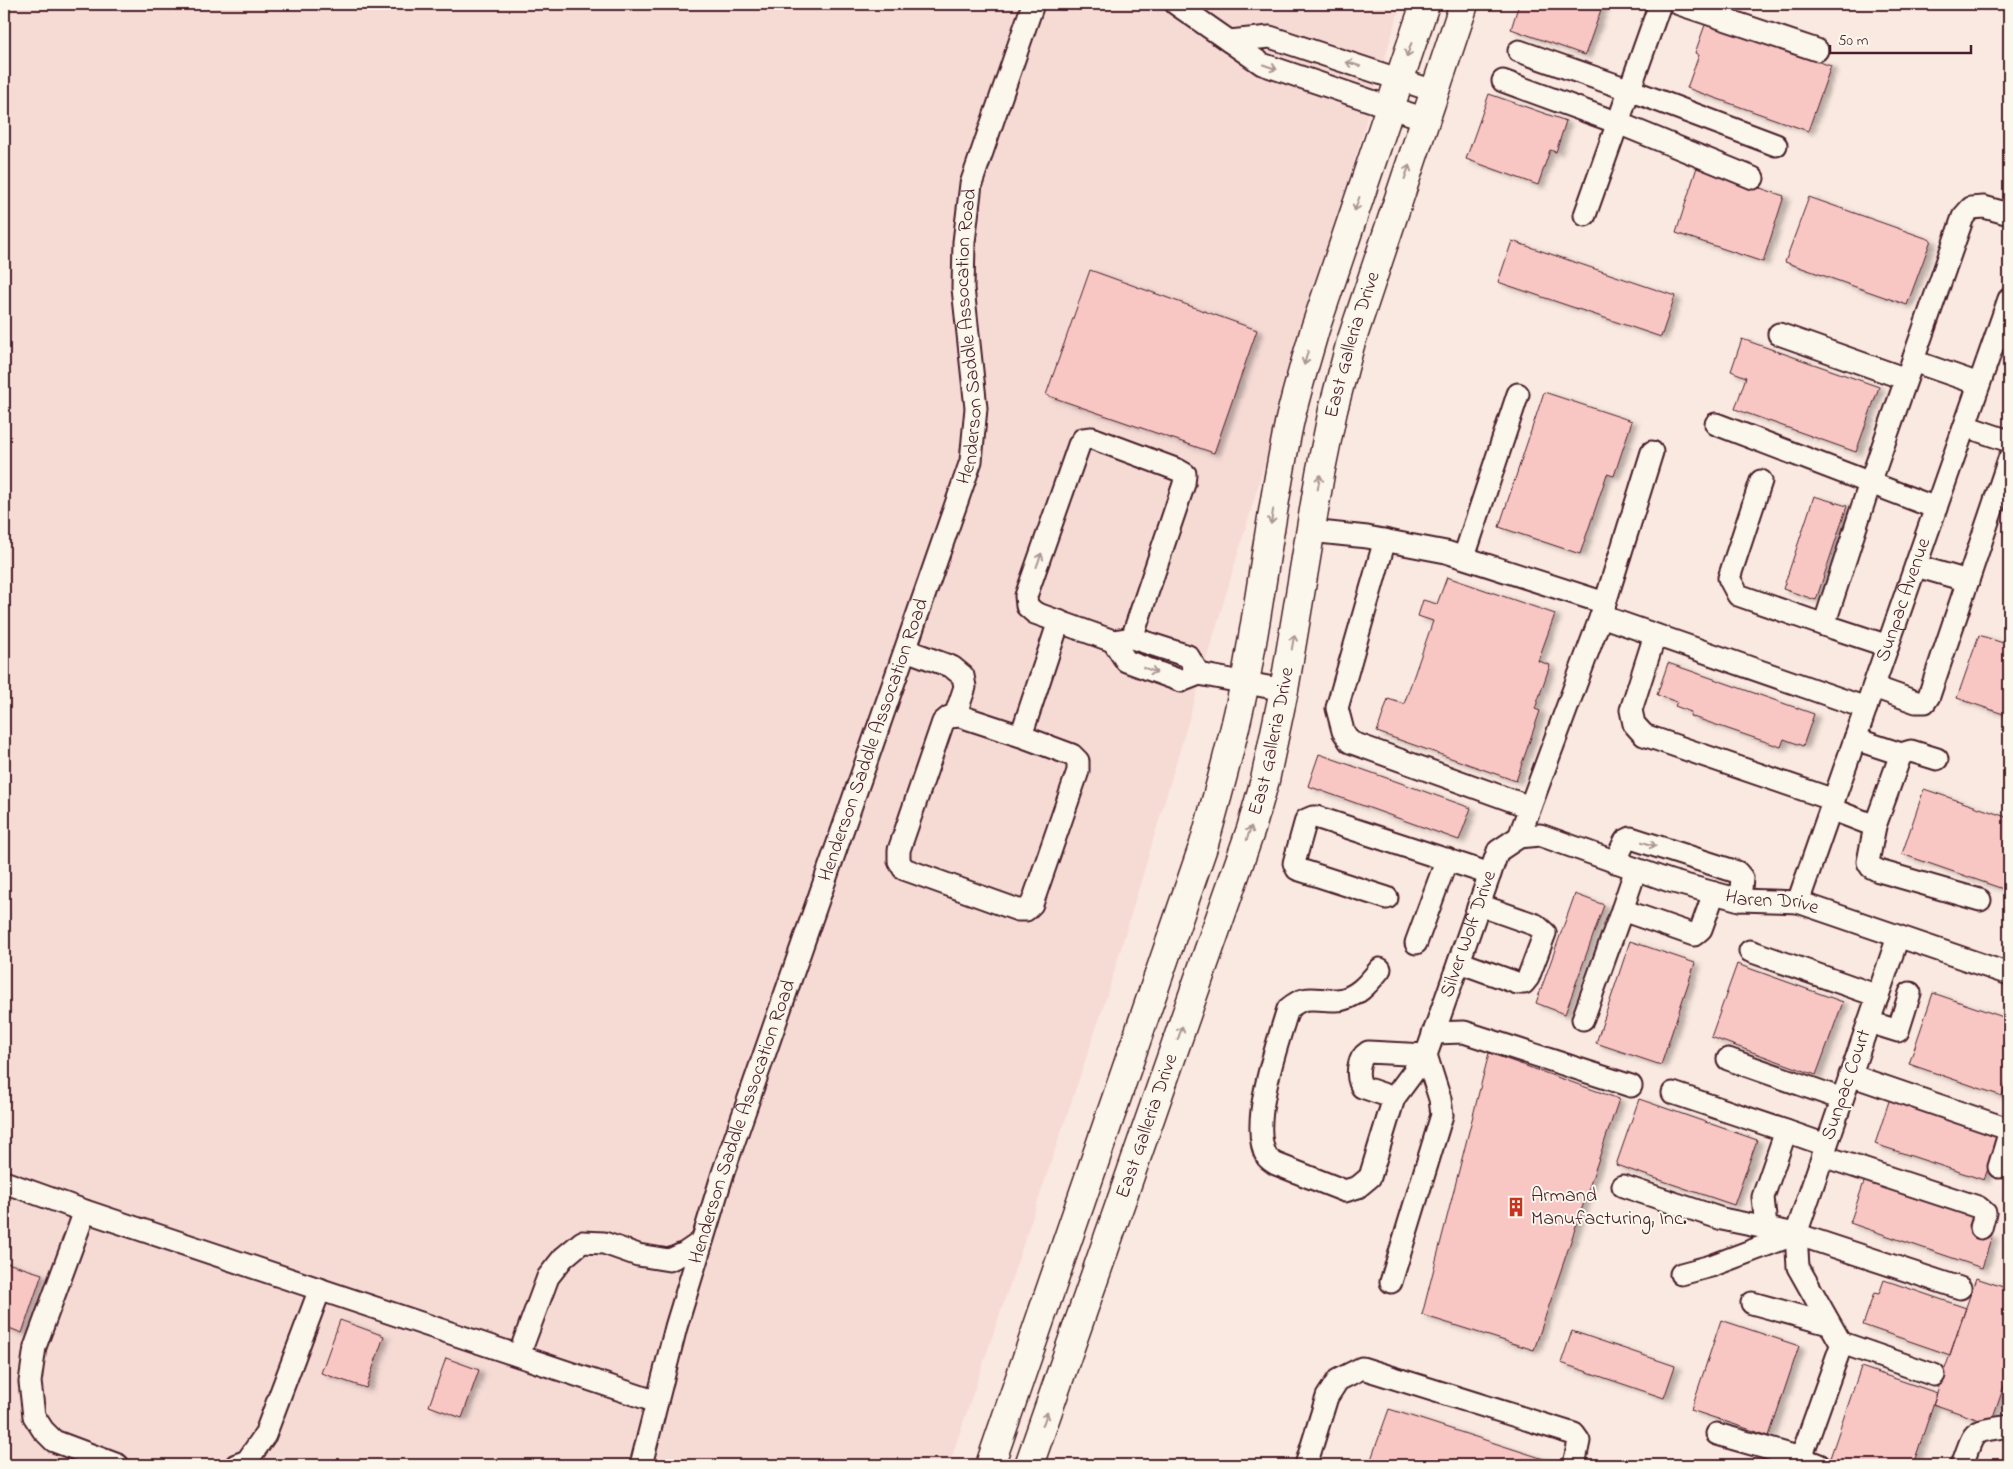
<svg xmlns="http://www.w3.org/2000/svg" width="2013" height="1469" viewBox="0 0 2013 1469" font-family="'Indie Flower',sans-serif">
	<defs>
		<filter id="shadow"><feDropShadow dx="5.5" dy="3" stdDeviation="2.5" flood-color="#0004"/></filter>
	</defs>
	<rect width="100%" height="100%" fill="#fae9e0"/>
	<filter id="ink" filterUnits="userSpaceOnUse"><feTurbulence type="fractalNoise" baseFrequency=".02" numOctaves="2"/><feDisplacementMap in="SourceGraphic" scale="10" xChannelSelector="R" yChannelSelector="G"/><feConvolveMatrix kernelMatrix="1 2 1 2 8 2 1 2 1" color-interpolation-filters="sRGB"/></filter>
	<g filter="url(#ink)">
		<path fill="#f6dbd5" d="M4,4H1401L1106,999L949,1465H4Z"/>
		<path fill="#f8c7c4" stroke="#4a1f2b" filter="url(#shadow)" d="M1519,4H1603L1585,55L1511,29Z
			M1706,22L1831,66L1808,131L1687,88L1699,55L1695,53Z
			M1489,94L1566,121L1556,152L1550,150L1538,185L1466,159Z
			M1697,167L1784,196L1763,262L1676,233Z
			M1809,197L1931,240L1907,305L1785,262Z
			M1512,241L1675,296L1661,337L1498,282Z
			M1090,270L1257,330L1214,453L1046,395Z
			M1742,339L1879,387L1856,452L1735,409L1746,377L1731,371Z
			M1544,392L1632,421L1614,476L1607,474L1580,554L1499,527Z
			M1814,496L1847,506L1816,600L1783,589Z
			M1447,577L1555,614L1538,661L1550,665L1535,709L1540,711L1516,781L1377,732L1388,699L1404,704L1433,621L1418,616L1423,600L1437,604Z
			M1979,635L2009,645V716L1957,698Z
			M1668,663L1814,714L1803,746L1784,739L1781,747L1690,716L1691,712L1675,706L1677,702L1657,695Z
			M1319,754L1471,808L1459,840L1308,786Z
			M1924,789L2009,818V891L1902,854Z
			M1575,894L1604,905L1565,1014L1536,1003Z
			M1630,941L1695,963L1661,1065L1596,1043Z
			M1737,964L1843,1002L1816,1075L1711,1037Z
			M1933,993L2009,1019V1076L2002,1096L1909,1064Z
			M1489,1053L1619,1099L1534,1350L1422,1315Z
			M1890,1098L2000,1134L1984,1180L1875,1144Z
			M1639,1099L1757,1140L1734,1205L1616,1165Z
			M1865,1179L1973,1215L1968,1228L1992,1236L1982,1268L1850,1223Z
			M4,1262L42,1274L22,1333L4,1326Z
			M1976,1278L2009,1289V1371L1991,1424L1933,1404Z
			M1884,1280L1966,1308L1950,1355L1863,1325L1874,1293L1879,1294Z
			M340,1320L384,1336L366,1388L321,1373Z
			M1721,1320L1799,1346L1769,1436L1691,1410Z
			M1572,1331L1675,1366L1664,1398L1561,1363Z
			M446,1358L479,1370L462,1418L429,1406Z
			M1861,1367L1937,1393L1913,1465H1853L1830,1458Z
			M1389,1409L1553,1462L1552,1465H1369Z"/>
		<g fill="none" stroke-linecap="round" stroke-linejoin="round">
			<defs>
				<g id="minor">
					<path d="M1176,4L1262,64L1425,119"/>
					<path d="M1679,4L1817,50"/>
					<path d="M1229,41L1270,37L1434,91"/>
					<path d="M1519,51L1630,90L1776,145"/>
					<path d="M1503,81L1618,123L1753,178"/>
					<path d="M1585,215L1660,4"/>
					<path d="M1779,334L1906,379"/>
					<path d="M1913,361L1979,384"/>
					<path d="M1716,424L1936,508"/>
					<path d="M1965,426L2009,441"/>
					<path d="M1761,481L1729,578L1738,595L1824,625"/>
					<path d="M1310,531L1367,537L1446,552L1605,603"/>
					<path d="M1385,540L1337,708L1343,731L1350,742L1530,807"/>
					<path d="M1464,557L1518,394"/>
					<path d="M1916,566L1968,581"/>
					<path d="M1601,616L1866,708"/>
					<path d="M1655,635L1631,710L1634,724L1644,735L1834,800"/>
					<path d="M1132,638L1184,484L1185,474L1178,470L1092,438L1083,439L1079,445L1026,596L1027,606L1035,613L1113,641L1132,638L1188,656L1199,674"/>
					<path d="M1113,641L1126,661L1181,681L1199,674L1284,690"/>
					<path d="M1888,646L1824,625L1870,483L1963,217L1971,208L1984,207L2009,214"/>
					<path d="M906,650L952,667L963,676L965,687L955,716"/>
					<path d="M1874,687L1916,702H1925L1929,696L2009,459"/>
					<path d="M1021,736L1072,755L1078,761V771L1032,904L1026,910H1018L904,869L899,861V850L943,722L949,717L960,716L1021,736L1059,621"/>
					<path d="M1855,739L1901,754"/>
					<path d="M1937,759L1911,751L1901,754L1875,826L1868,862L1871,867L1879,871L1980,900"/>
					<path d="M1831,809L1875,826"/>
					<path d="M1519,837L1601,616L1652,452"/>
					<path d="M1615,862L1625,841L1631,838L1737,872L1742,878L1740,900"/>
					<path d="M1387,898L1297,869L1294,863L1306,820L1313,817H1316L1490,874"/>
					<path id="s1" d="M1798,902L2009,299"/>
					<path d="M1622,910L1636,869"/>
					<path d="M1898,937L1796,1234L1798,1267L1838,1338L1842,1343L1934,1375"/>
					<path d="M1416,943L1447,859"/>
					<path d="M1750,951L1878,996"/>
					<path d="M1459,962L1517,983H1524L1528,978L1545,933L1536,925L1479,905"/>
					<path id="s2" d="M1380,969C1369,983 1355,1000 1336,1000C1314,1001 1307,993 1288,1009C1278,1042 1248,1126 1267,1157C1268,1159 1273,1162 1276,1164L1345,1191L1358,1187L1370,1177L1394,1098L1426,1055L1498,851L1519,837L1540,835L1670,881L1740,900L1798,902L2009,974"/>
					<path d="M1583,1019L1622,910L1694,935L1701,929L1714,893"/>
					<path d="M1869,1022L1898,1031L1910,993"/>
					<path d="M1433,1033L1464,1032L1631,1086"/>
					<path d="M1728,1059L1842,1099"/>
					<path d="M1850,1075L2008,1129L2009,1131"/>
					<path d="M1673,1093L1786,1131"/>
					<path d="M1394,1098L1362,1087C1356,1076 1357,1059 1368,1052L1426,1055"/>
					<path d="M1823,1156L1978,1207L1985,1213L1981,1228"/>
					<path d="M1999,1167L2009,1134"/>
					<path d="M4,1182L85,1211L657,1402"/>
					<path d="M1623,1186L1722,1219L1796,1234L1711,1266L1681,1274"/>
					<path d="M85,1211L35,1347L30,1382L34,1416L43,1430L54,1441L118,1465"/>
					<path d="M1766,1228L1763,1197L1786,1131L1826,1145"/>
					<path d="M1796,1234L1960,1288"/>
					<path d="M1391,1282L1442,1115L1440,1099L1426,1055"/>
					<path d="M1752,1303L1829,1324"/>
					<path d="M519,1355L548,1277L563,1258L582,1242L604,1243L638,1255L669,1260L685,1253L701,1242"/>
					<path d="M1717,1434L1801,1458L1819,1465"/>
					<path d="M1801,1458L1842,1343"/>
					<path d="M236,1465L247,1461L265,1435L320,1289"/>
					<path id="s3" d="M641,1465L676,1327L723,1173L971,461L976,408L963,288L964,242L971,184L1033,4"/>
					<path d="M1306,1465L1327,1397L1338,1380L1362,1368L1574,1434L1579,1441L1574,1465"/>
					<path d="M1962,1465C1976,1427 1970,1433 2009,1426"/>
				</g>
				<g id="major">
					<path d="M990,1465L1204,844C1219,791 1234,737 1245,682C1261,597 1271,510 1289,424C1296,392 1306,361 1315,329L1425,4"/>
					<path id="s4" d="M1029,1465L1251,829L1265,780L1284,690L1320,474L1333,410L1350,345L1464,4"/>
				</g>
			</defs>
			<use href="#minor" stroke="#4a1f2b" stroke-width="25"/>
			<use href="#major" stroke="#4a1f2b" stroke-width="31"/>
			<use href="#minor" stroke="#fbf7ec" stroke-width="21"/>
			<use href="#major" stroke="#fbf7ec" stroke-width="28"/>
		</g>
		<defs><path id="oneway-shaft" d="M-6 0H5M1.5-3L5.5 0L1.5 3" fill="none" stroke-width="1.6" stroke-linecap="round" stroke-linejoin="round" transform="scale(1.25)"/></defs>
		<g stroke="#ab9695">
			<use href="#oneway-shaft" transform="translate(1409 50) rotate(109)"/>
			<use href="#oneway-shaft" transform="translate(1353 64) rotate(-162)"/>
			<use href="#oneway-shaft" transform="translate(1270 67) rotate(19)"/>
			<use href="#oneway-shaft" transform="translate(1407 172) rotate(-71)"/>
			<use href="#oneway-shaft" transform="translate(1357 204) rotate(109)"/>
			<use href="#oneway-shaft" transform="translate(1306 358) rotate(106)"/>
			<use href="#oneway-shaft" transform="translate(1319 482) rotate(-80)"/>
			<use href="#oneway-shaft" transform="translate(1272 517) rotate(99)"/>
			<use href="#oneway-shaft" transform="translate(1039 560) rotate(-70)"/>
			<use href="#oneway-shaft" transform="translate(1293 642) rotate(-81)"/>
			<use href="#oneway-shaft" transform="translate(1150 670) rotate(20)"/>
			<use href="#oneway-shaft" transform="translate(1249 833) rotate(-72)"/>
			<use href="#oneway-shaft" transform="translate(1649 844) rotate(18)"/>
			<use href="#oneway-shaft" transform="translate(1180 1033) rotate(-71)"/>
			<use href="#oneway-shaft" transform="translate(1045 1419) rotate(-71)"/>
		</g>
	</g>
	<defs>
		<symbol id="building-bare" viewBox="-9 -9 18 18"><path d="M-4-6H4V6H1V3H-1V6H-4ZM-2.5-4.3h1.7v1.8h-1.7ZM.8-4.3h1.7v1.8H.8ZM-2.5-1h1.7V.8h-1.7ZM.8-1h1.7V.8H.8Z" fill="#c8321e" stroke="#fbf7ec" stroke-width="2.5" paint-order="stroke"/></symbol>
	</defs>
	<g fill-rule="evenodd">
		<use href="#building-bare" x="1502" y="1193" width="28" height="28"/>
	</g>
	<g text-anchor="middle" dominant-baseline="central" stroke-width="4" stroke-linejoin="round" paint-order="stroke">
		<g font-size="20" fill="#4a1f2b" stroke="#fbf7ec">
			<text stroke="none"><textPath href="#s3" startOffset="1182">Henderson Saddle Assocation Road</textPath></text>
			<text stroke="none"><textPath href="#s4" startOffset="1169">East Galleria Drive</textPath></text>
			<text stroke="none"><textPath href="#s1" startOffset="320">Sunpac Avenue</textPath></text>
			<text stroke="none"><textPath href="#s3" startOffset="762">Henderson Saddle Assocation Road</textPath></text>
			<text stroke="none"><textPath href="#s4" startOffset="764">East Galleria Drive</textPath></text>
			<text stroke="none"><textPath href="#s2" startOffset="1015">Haren Drive</textPath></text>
			<text stroke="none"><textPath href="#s2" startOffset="638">Silver Wolf Drive</textPath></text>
			<text transform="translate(1847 1085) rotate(-71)">Sunpac Court</text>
			<text stroke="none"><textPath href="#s3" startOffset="358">Henderson Saddle Assocation Road</textPath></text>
			<text stroke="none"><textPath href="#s4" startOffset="359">East Galleria Drive</textPath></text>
		</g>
		<g font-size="20" fill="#4a1f2b" stroke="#fbf7ec" text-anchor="start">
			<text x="1531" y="1196">Armand<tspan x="1531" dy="23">Manufacturing, Inc.</tspan></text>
		</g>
	</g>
	<rect width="2013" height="1469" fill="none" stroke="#fbf7ec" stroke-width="20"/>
	<rect x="10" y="10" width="1993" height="1449" fill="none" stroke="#4a1f2b" stroke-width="2" filter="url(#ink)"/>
	<path d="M1830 45v8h141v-8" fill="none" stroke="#4a1f2b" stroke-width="2.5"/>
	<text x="1838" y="45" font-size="15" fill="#4a1f2b" stroke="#fbf7ec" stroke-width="4" paint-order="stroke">50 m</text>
</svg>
